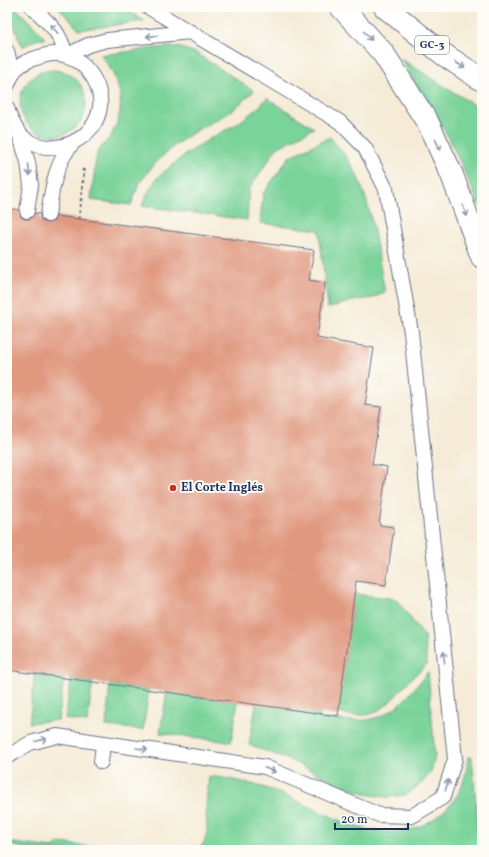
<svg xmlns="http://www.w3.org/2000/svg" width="489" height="857" viewBox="0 0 489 857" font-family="Vollkorn,serif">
	<rect width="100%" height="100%" fill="#fdfcf7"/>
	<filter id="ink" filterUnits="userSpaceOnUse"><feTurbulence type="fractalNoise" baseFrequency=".025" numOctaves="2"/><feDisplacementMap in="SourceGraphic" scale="8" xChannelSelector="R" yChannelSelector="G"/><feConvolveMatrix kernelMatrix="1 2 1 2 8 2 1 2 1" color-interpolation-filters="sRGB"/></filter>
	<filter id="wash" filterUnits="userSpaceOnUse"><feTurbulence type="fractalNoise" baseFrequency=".012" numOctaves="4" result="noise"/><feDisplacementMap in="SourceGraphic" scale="16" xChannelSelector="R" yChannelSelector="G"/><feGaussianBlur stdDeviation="0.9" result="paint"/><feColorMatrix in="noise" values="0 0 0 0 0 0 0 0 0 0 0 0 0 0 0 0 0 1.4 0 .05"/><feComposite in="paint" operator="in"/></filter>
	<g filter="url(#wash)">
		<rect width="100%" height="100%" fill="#f5ebd6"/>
		<path fill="#7ad399" stroke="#4a817c" d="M11,7H15L46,39H38L22,47L14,25L7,12V10Z
			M58,7H122L144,21L79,30Z
			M165,47H178L196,53L254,91L235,108L216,120L197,130L175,145L154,164L139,184L131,205L91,200C92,188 94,177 95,166C96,162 96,157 97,154C100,148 106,142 110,137C129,107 120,80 101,55Z
			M401,59L482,110V210L449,138Z
			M20 103a33 33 0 1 1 66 0a33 33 0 1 1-66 0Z
			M267,98L314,128L277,148L249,189L247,220L142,206L146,196L157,178L182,157L211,138L237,124L260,106Z
			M330,137C337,146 346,154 351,164C373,202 376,249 385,292L373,298L357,300L328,308L319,230L260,223L263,194L289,157Z
			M354,594L396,599L424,636L427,664C421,670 414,675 409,681C385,707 377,722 338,713Z
			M428,672L435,756L432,770L423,782L406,795L387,797L371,795L342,786L290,760L249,745L256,704L320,713V719C335,719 352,722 366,720C395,716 411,693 428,672Z
			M35,674L64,678L58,720L29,723Z
			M71,679L93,682L87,722L65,719Z
			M110,684L149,690L143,730L106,726Z
			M167,692L238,702L231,742L160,733Z
			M468,757H472L480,850H198C211,837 206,824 206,808C206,797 208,787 209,776C232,779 253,783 274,791C326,811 386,857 439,815C459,799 466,782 468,757Z
			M7,842L53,848L60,843L117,850H33L9,845Z"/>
		<g id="blocks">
			<path fill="#e0987f" d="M7,208L19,210L21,217L25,219H30L35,213L40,214V218L42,221L47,223L54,221L56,216L314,250L309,280L325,283L317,338L374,348L365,405L381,407L372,464L387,467L379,525L394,527L386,585L356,581L338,716L7,670Z"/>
		</g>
	</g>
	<g filter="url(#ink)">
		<use href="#blocks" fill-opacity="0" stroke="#677188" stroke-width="1"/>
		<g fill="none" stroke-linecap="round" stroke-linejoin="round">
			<defs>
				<path id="lane" d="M32,7C50,24 60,31 66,56L88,45L107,40L191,32
					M7,51L9,59V82
					M7,86C9,81 12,75 15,70C21,64 28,60 36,58C42,56 48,54 54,54C80,53 103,81 100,107C96,138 58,157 30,142C17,135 11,121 7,108
					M19,133L28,162L31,185L27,211
					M48,215C52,189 55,163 73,143
					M7,757L30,743L57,736L265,767L379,815L412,816L443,797L455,759L411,332L386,189L365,148L340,122L148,7
					M101,762L103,743"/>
				<path id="highway" d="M341,7L383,53L428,123L452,175L482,257
					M385,7L443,54L482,80"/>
			</defs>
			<use href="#lane" stroke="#677188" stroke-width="16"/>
			<use href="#highway" stroke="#677188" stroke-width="24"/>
			<path stroke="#677188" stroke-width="2.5" stroke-dasharray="3 3" stroke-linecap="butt" d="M79,219L84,171L80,167"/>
			<use href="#lane" stroke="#fff" stroke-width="14"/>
			<use href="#highway" stroke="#fff" stroke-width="22"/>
		</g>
		<defs><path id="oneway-shaft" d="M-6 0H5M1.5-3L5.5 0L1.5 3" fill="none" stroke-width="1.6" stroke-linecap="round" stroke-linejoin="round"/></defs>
		<g stroke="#8d97ae">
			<use href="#oneway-shaft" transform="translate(54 29) rotate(-132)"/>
			<use href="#oneway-shaft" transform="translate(152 36) rotate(174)"/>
			<use href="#oneway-shaft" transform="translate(368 36) rotate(48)"/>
			<use href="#oneway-shaft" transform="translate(460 65) rotate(33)"/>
			<use href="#oneway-shaft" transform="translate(438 145) rotate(65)"/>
			<use href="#oneway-shaft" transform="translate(29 170) rotate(84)"/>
			<use href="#oneway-shaft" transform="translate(465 211) rotate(70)"/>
			<use href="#oneway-shaft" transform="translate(444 657) rotate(-96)"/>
			<use href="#oneway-shaft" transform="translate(41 740) rotate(-14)"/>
			<use href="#oneway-shaft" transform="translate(142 749) rotate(9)"/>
			<use href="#oneway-shaft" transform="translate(270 770) rotate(21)"/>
			<use href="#oneway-shaft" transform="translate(447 785) rotate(-73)"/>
		</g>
	</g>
	<circle fill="#c8321e" stroke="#fdfcf7" stroke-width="1.5" cx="173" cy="488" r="4"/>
	<g text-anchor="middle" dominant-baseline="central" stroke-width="4" stroke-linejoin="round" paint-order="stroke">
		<rect fill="#fdfcf7" stroke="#5f6c8c" stroke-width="1" x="415" y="36" width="34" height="18" rx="3"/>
		<g font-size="11" font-weight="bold" fill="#1b2f5e">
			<text x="432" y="45">GC-3</text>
		</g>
		<g font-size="12" font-weight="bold" fill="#1b2f5e" stroke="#fdfcf7" text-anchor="start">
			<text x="181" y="488">El Corte Inglés</text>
		</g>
	</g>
	<rect width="489" height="857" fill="none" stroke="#fdfcf7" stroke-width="24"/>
	<path d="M335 823v6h73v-6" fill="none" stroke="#1b2f5e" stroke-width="2"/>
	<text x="341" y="823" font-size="12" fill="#1b2f5e" stroke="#fdfcf7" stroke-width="3" paint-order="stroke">20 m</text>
</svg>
